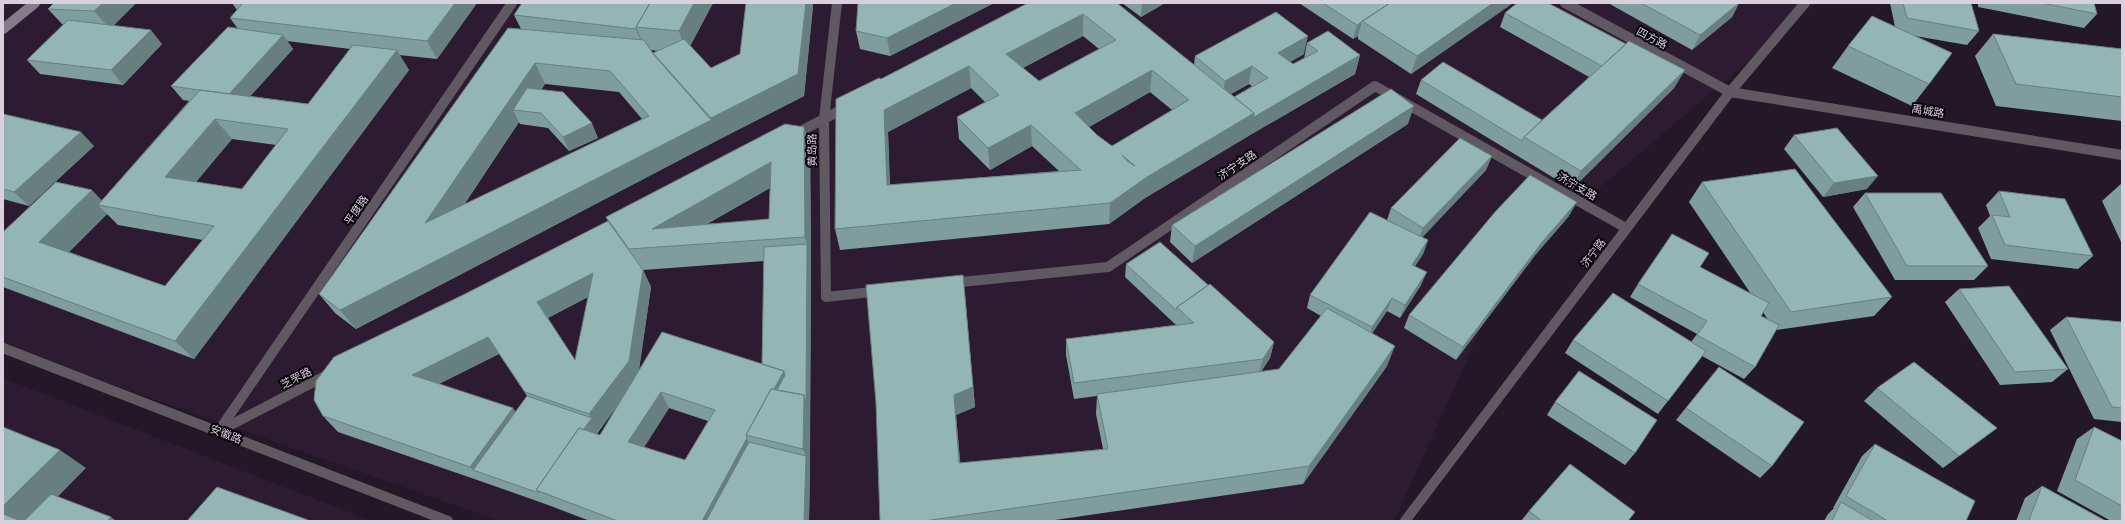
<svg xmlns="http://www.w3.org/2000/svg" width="2125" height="524" viewBox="0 0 2125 524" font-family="'IBM Plex Sans','Noto Sans SC',sans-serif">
	<rect width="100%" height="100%" fill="#241728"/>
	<path fill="#2d1b32" d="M3,3H1817L1511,263L1394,521H500L3,346Z
		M3,378L372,521H3Z"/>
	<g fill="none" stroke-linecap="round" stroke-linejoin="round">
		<path stroke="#605962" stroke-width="10" d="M837,3L824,119L826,297L880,291
			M1565,3L1730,92L2122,155
			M793,135L847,107
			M951,283L1108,267L1375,86L1626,228
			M3,348L448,521
			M220,429L512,3
			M219,431L327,375
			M1405,521L1730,92L1805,3"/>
		<path stroke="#867b8a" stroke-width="10" d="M3,29L35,3"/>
	</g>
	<path fill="#7e9d9c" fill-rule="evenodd" d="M54,3H136L114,25L162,44L123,85L40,74L27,60L63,25L48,9Z
		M232,3H477L437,59L399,55L409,70L194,359L3,287V232L102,200L189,101L183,100L171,86L238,29L230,18L237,10ZM287,41L350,49L308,104L250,96L293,49ZM232,139L276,145L242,189L196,182ZM107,214L118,225L203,240L165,286L69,252Z
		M713,3L690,46L711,68L740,54L746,3H812L813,6L804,96L718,140L356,329L335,313L319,294L521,29L514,15ZM650,50L659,51L653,53L654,55ZM545,84L619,92L642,119L464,205L519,122L520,124L548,128L569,151L598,138L541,90Z
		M994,3L890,56L860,49L856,31Z
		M1117,3L1194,65L1195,56L1304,54L1290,62L1293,64L1304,59L1307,43L1360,55L1355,74L1250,135L1145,198L1109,224L840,250L835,229L881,79ZM1083,36L1099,49L1039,81L1023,68ZM1249,84L1252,86L1234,97L1231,94ZM971,88L985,102L957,117L959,139L990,170L1032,146L1059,171L890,185L888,132ZM1150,92L1172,110L1112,146L1097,135L1089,127Z
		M1122,3H1165L1141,17Z
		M1299,3H1513L1411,74L1358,39V36L1353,39Z
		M1608,3H1739L1732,17L1692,50Z
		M1890,3H1971L1979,31L1967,45L1915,36L1929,84L1912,106L1832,68L1848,46L1895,27Z
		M1978,3H2094L2097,14L2084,28L1978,7Z
		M1505,13L1625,44L1685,70L1674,88L1572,189L1416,94L1421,80L1542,120L1589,77L1500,27Z
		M1993,34L2122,49V121L1996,106L1975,56Z
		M3,114L94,146L29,206L3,199Z
		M1408,124L1192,263L1170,242L1172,225Z
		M1794,135L1867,189L1823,197L1784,149Z
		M810,148L811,258L810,414V468L809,521H590L548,505L483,482L338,432L323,416L465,294L608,221L606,217ZM770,188L769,219L707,224ZM764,261L762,364L639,369L651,287L643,270ZM588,297L575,360L548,318ZM499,354L527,396L516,412L439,384ZM617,406L600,435L597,434ZM669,408L708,421L685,460L644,447Z
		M1492,156L1486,170L1422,237L1428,240L1423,254L1415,266L1421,285L1400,318L1387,311L1372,333L1387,366L1303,484L1048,521H880L965,296L975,407L956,415L960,463L1103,449L1096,414L1097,396L1074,399L1066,355V339L1176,325L1125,277L1126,264L1208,285L1274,342L1270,358L1261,372L1279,369L1321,316L1307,308L1310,295L1387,220L1391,208Z
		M1702,182L1892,297L1874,316L1776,330L1755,367L1744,379L1702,356L1658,414L1565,353L1573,340L1691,342L1697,334L1630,297L1638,284L1700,267L1751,294L1689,202ZM1763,312L1768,320L1761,316Z
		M2122,183V244L2102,201Z
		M1999,191L2093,256L2078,269L1991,259L1978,228L1990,216L1986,205Z
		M1865,193L1988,266L1974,280H1895L1853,207Z
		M1569,216L1536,254L1456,360L1404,328L1409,315Z
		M1959,289L2068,369L2052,382L2000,385L1945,302Z
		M2066,317L2122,322V422L2094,419L2050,330Z
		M1719,367L1772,466L1760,478L1676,420Z
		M1877,388L1997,428L1943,468L1864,401Z
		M1555,402L1635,453L1625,465L1547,415Z
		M2094,427L2122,441V521H2111L2057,491L2077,439Z
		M1875,444L1966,521H1824L1828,514L1834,508H1833L1862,456Z
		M2042,486L2106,521H2016L2025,498Z
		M1529,511L1628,521H1521Z"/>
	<path fill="#677f7f" d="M103,3H136L110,29L94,11Z
		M455,3H477L437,59L427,41Z
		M694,3H713L686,54L679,31Z
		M806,3H812L813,6L804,96L718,140L356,329L340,310L711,120V118Z
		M956,3H994L890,56L887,38Z
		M1142,3H1165L1141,17Z
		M1493,3H1513L1411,74L1417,56Z
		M1739,3L1732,17L1692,50L1700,35Z
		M1083,14V36L1007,76L1006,54Z
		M1362,21L1358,36L1353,39L1357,25Z
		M637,28L644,47H643L636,29Z
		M151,30L162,44L123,85L111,70Z
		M283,35L293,49L239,109L228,95Z
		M1308,36L1304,54L1274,71L1278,53Z
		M397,50L409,70L194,359L175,341Z
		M1360,55L1355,74L1250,135L1145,198L1109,224L1110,203L1147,177L1254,113Z
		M535,63L545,84L526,111L513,110L519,122L438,243L425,223Z
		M969,66L971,88L888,132L890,207L887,185L884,110Z
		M1252,66L1249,84L1222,99L1225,81Z
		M1152,70L1150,92L1075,135V113Z
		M1685,70L1674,88L1572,189L1581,171Z
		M1414,106L1408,124L1192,263L1195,246Z
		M215,119L232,139L183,197L165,177Z
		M592,123L598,138L569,151L563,137Z
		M1031,125L1032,146L990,170L988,148Z
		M804,127L810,148L811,258L805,237Z
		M81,132L94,146L29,206L14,192Z
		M1492,156L1486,170L1418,242L1423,228Z
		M771,162L777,184L667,246L652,229Z
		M1878,176L1867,189L1823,197L1834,183Z
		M92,190L108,207L98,205L107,214L60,261L39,242Z
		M1577,202L1569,216L1536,254L1456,360L1463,347L1543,241Z
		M1428,240L1423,254L1407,278L1412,265Z
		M807,244L811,258L810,468L809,521H804L806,456L803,449L804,395Z
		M643,270L651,287L638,377L599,430L589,414Z
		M1427,272L1421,285L1400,318L1405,305Z
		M593,273L602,290L547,318L537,302Z
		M963,275L975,407L956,415L962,481L959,463L954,395Z
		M1392,298L1387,311L1368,340L1372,327Z
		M488,337L500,353L425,391L412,375Z
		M1274,342L1270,358L1258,375L1263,359Z
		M1395,346L1387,366L1303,484L1309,466Z
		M784,371L789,387L749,436Z
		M661,392L669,408L638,457L628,442Z
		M513,408L524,424L473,470L470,467Z
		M592,418L599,430L554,497L540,492Z
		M747,438L754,454L718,521H702Z
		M60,450L86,468L34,521H13L3,515V506Z
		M111,517L116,521H107Z"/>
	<path fill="#93b6b5" stroke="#677f7f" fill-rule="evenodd" d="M54,3H103L94,11L48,9Z
		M243,3H455L427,41L230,18Z
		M522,3H650L636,27V29L514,15Z
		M650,3H694L679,31L636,27Z
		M746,3H806L798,74L711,118L653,53L684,39L711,68L740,54Z
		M858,3H956L887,38L856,31Z
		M1028,3H1117L1254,113L1147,177L1110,203L835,229L836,99L879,78L881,79ZM1083,14L1116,40L1039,81L1006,54ZM969,66L999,95L957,117L988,148L1031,125L1081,170L887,185L884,110ZM1152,70L1189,100L1112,146L1097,135L1075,113ZM1122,155L1135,166L1127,161Z
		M1323,3H1390L1357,25Z
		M1390,3H1493L1417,56L1362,21Z
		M1517,3H1548L1626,44L1602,66L1505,13Z
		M1641,3H1739L1700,35Z
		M1903,3H1971L1979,31L1907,18Z
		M2042,3H2094L2097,14Z
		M1276,12L1308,36L1278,53L1293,64L1318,51L1307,43L1328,31L1360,55L1254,117V113L1234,97L1268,78L1252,66L1225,81L1195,56Z
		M1872,16L1952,53L1929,84L1848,46Z
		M68,20L151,30L111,70L27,60Z
		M228,27L283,35L229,94L200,90H199L171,86Z
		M508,28L644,40L654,55L711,120L340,310L319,294ZM535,63L610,71L649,116L425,223Z
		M1993,34L2122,49V97L2016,84Z
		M1629,41L1685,70L1581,171L1524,137Z
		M353,45L397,50L175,341L3,277V232L56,182L92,190L39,242L165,286L214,226L98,205L200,90L308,104ZM215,119L288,129L242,189L165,177Z
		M1443,62L1542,120L1524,137L1522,141L1421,80Z
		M527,88L563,92L592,123L563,137L541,113L513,110Z
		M1391,89L1414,106L1195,246L1172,225Z
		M3,114L81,132L14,192L3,189Z
		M785,124L804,127L805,237L629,249L606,217ZM771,162L769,219L652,229Z
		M1837,128L1878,176L1834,183L1794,135Z
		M1460,138L1492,156L1423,228L1391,208Z
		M1795,169L1892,297L1791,312L1702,182Z
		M1530,175L1577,202L1543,241L1463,347L1409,315L1495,212Z
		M1999,191L2065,199L2093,256L2005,245L1992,215L2010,217Z
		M1865,193H1941L1988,266H1907Z
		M1370,212L1428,240L1412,265L1427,272L1405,305L1392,298L1372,327L1310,295Z
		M608,221L643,270L629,361L589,414L525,392L488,337L412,375L513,408L470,467L323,416L314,400L316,381L334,357L465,294ZM593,273L575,360L537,302Z
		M1672,234L1709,253L1700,267L1769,303L1761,316L1779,325L1755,367L1697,335L1707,321L1638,284Z
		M1160,242L1208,285L1177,307L1176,310L1126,264Z
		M807,244L806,402L804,395L777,390L785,375L784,371L762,364L764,247Z
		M963,275L973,387L954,395L959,463L1108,449L1097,394L1279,369L1327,308L1395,346L1309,466L924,521H880L876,403L866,285Z
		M1210,284L1274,342L1263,359L1074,383L1066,339L1194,323L1177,307Z
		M2009,286L2068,369L2015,372L1959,289Z
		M1613,293L1706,351L1668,401L1573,340Z
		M2066,317L2122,322V408L2112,407Z
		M662,332L784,371L774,389H771L746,435L747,438L702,521H618L536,490L579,428L600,435ZM661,392L715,410L685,460L628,442Z
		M1914,362L1997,428L1959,456L1877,388Z
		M1719,367L1804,422L1772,466L1686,408Z
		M1579,371L1657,420L1635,453L1555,402Z
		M771,389L804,395L803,449L746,435Z
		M527,396L592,418L583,430L579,428L536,490L539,493L473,470Z
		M3,427L60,450L3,506Z
		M2094,427L2122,441V506L2075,480Z
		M749,442L806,456L804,521H706Z
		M1875,444L1975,501L1966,521H1888L1846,496Z
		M1570,464L1635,512L1628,521H1542L1529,511Z
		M2042,486L2106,521H2032L2029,520Z
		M217,487L308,520L307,521H187Z
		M51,494L111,517L107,521H24Z
		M1841,502L1873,521H1832Z
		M3,514L21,521H3Z"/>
	<g text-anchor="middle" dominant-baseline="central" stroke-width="4" stroke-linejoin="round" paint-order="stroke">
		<g font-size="11" fill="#d9d0dc" stroke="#0a050c">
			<text transform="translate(1652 38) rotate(28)">四方路</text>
			<text transform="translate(1928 111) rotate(9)">禹城路</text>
			<text transform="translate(812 150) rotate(-91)">黄岛路</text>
			<text transform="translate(1237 165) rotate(-34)">济宁支路</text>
			<text transform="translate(1577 186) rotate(30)">济宁支路</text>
			<text transform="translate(356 210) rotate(-56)">平度路</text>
			<text transform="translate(1593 253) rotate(-53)">济宁路</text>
			<text transform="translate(296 378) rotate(-27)">芝罘路</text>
			<text transform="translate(226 434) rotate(21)">安徽路</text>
		</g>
	</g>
	<rect width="2125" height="524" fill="none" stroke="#d9d0dc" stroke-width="8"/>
</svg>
